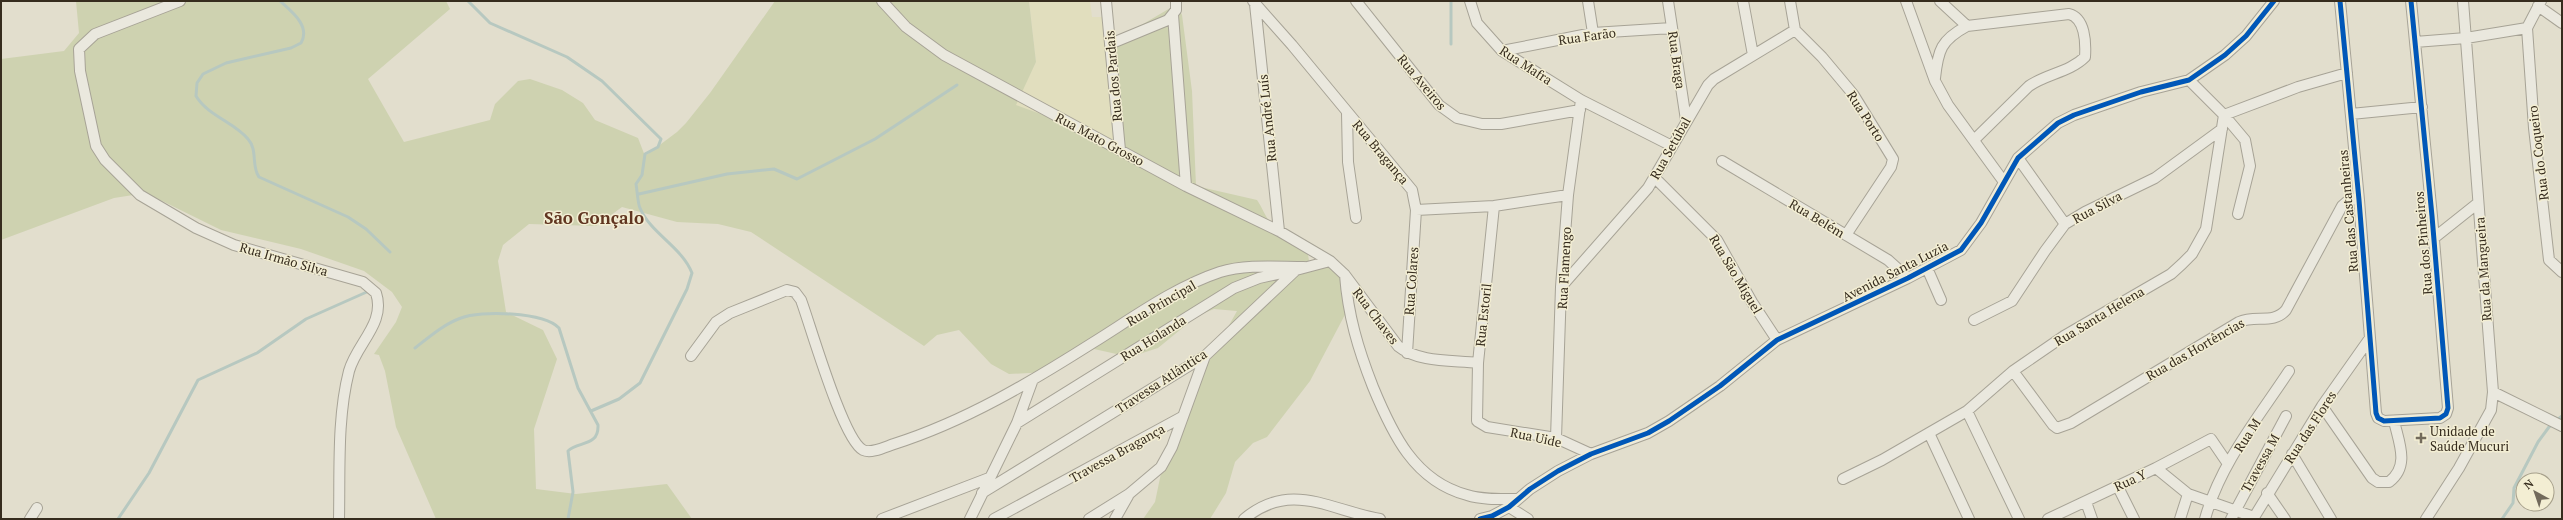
<svg xmlns="http://www.w3.org/2000/svg" width="2563" height="520" viewBox="0 0 2563 520" font-family="'PT Serif',serif">
	<rect width="100%" height="100%" fill="#e2decd"/>
	<path fill="#e1debe" d="M1029,1H1090L1092,17H1102L1123,144L1015,105L1036,62Z"/>
	<path fill="#ced2b0" d="M76,1H446L450,9L368,79L404,142L490,120L495,104L518,81L530,79L562,90L583,103L595,120L638,138L645,156L677,132L686,123L710,93L775,1H1029L1036,62L1016,105L1123,144L1106,40L1133,30L1177,4L1182,15L1192,91L1196,186L1257,200C1262,207 1265,216 1270,222C1283,236 1309,239 1309,263H1327L1340,277L1348,309L1310,381L1267,437L1253,443L1235,462L1226,493L1210,519H1143L1155,502L1165,454L1184,406L1237,311L1214,309L1197,316L1158,348L1130,357L1094,349L1047,372L1009,374L991,364L959,330L937,335L924,346L751,232L718,224L677,222L622,207L596,226L529,224L503,245L498,261L506,312L543,330L557,359L534,429L536,489L576,494L667,484L692,519H436L396,427L385,371L379,355L374,354L396,322L402,307L392,292L364,271L301,249L221,230L146,193L114,198L1,240V59L64,51L79,33Z"/>
	<g fill="none" stroke-linecap="round" stroke-linejoin="round">
		<path stroke="#b7c8c0" stroke-width="3" d="M280,1C291,11 311,26 301,43L291,48L226,63L203,74L197,83L196,96C208,116 234,122 248,139C258,150 251,166 259,177L348,217L366,229L390,252
			M468,1L490,23L567,57L602,81L661,139L658,147L645,154L642,175L636,184C637,189 638,205 640,208C651,234 681,246 692,273L687,289L640,383L619,399L591,411
			M1451,44V1
			M639,194L727,174L774,169L797,179L875,139L957,85
			M415,348C429,337 444,324 461,318C480,310 544,312 559,328L578,388L598,425C599,447 578,441 568,451L573,492L568,519
			M118,519L149,473L198,380L257,353L306,319L369,291
			M2502,519L2513,503L2514,488L2538,442L2549,427L2562,416"/>
		<defs>
			<path id="minor" d="M180,1L95,34L79,49L80,71L96,146L105,160L140,195L196,228L234,245L363,282L376,293C386,323 357,343 349,371C337,418 340,470 339,519
				M882,1L906,27L944,55L1186,186L1279,231L1330,261L1345,275L1398,346C1419,363 1452,360 1478,363
				M1106,1L1120,150
				M1253,1L1292,45L1412,190L1416,210L1407,353
				M1356,1L1439,105L1457,118L1482,124H1501L1580,110
				M1470,1L1477,23L1502,51L1581,100L1672,146
				M1588,1L1593,33
				M1668,1L1686,120
				M1743,1L1753,55
				M1790,1L1795,30L1822,57L1853,94L1893,159L1891,167L1846,235
				M1906,1L1935,81L1948,105L2004,182
				M1940,1L1967,26L2069,14C2085,18 2086,42 2085,57C2070,72 2046,74 2029,86L1974,140
				M2340,1L2359,200L2376,413L2378,418L2384,421L2440,418L2446,414L2448,408L2432,216L2411,1
				M2541,1L2527,28L2534,128L2549,260L2562,272
				M1255,4L1279,231
				M2538,6L2562,23
				M1173,15L1186,186
				M2415,42L2466,38L2527,28
				M1110,44L1168,20L1176,10V1
				M1502,51L1593,33L1672,28
				M1935,78C1938,50 1941,40 1967,26
				M1347,113L1348,162L1356,218
				M2351,114L2422,107
				M2018,158L2065,224
				M1722,161L1888,260L1908,278
				M1655,178L1717,240L1752,302L1777,340
				M1494,206L1478,363L1477,421L1487,427L1556,438L1591,454
				M1416,210L1494,206L1568,195
				M2238,214L2250,166L2245,140L2224,115L2298,87L2347,73
				M2434,238L2478,203
				M1927,268L1941,300
				M1345,275C1348,315 1358,349 1373,387C1392,433 1414,481 1467,495C1483,500 1501,499 1518,499
				M1561,287L1648,188L1708,85L1714,79L1795,30
				M1974,320L2012,301L2045,251L2065,224L2085,212L2155,178L2222,129
				M691,356L716,322L730,313L787,290L795,292L801,300C811,327 843,440 863,450C871,454 885,447 894,444C966,421 1031,382 1094,342C1134,317 1175,287 1220,272C1246,264 1277,267 1304,267
				M2013,371L2053,425L2057,428L2071,423L2239,322C2255,314 2273,325 2286,310L2342,206L2350,199L2359,200
				M2493,392L2562,426
				M2322,406L2372,478L2378,482H2389C2410,466 2399,443 2394,421
				M1967,411L2019,519
				M1017,423L1234,288L1259,278L1286,272
				M1929,433L1969,519
				M1556,438L1561,287L1568,195L1581,100
				M2292,454L2331,519
				M2156,468L2188,494L2254,517
				M1843,479L1882,460L1967,411L2013,371L2064,336L2171,274L2182,264L2192,254L2206,229L2224,115L2189,80
				M2118,487L2134,519
				M982,493L1205,356L1296,270L1330,261
				M2267,493L2285,519
				M2086,502L2092,519
				M1509,507L1528,519
				M30,519L37,508
				M882,519L989,478
				M970,519L1017,423L1032,382
				M994,519L1182,417
				M1089,519L1129,494L1161,467L1172,447L1205,356
				M1115,519L1128,496
				M1244,519C1291,480 1329,510 1380,519
				M1480,519L1492,516L1509,507L1530,489L1558,471L1591,454L1648,433L1669,421L1720,386L1777,340L1908,278L1961,250L1981,223L2018,158L2058,123L2074,115L2141,92L2189,80L2225,55L2246,36L2274,1
				M2048,519L2156,468L2211,439L2228,464
				M2180,519L2188,494
				M2205,519C2220,464 2258,418 2289,371
				M2231,519L2286,416
				M2253,519L2322,406L2370,338
				M2426,519L2459,468L2491,410L2493,392L2463,1"/>
		</defs>
		<use href="#minor" stroke="#a7a396" stroke-width="12"/>
		<use href="#minor" stroke="#eae8de" stroke-width="10"/>
		<defs>
			<path id="cycleway" d="M2340,1L2359,200L2376,413L2378,418L2384,421L2440,418L2446,414L2448,408L2432,216L2411,1
				M1480,519L1492,516L1509,507L1530,489L1558,471L1591,454L1648,433L1669,421L1720,386L1777,340L1908,278L1961,250L1981,223L2018,158L2058,123L2074,115L2141,92L2189,80L2225,55L2246,36L2274,1"/>
		</defs>
		<use href="#cycleway" stroke="#f3eed3" stroke-width="8"/>
		<use href="#cycleway" stroke="#0057b8" stroke-width="5"/>
	</g>
	<path fill="#726a5b" stroke="#f3eed3" stroke-width="1.5" d="M2419 432h4v4h4v4h-4v4h-4v-4h-4v-4h4z"/>
	<g text-anchor="middle" dominant-baseline="central" stroke-width="3" stroke-linejoin="round" paint-order="stroke">
		<g font-size="13" fill="#362c1e" stroke="#f3eed3">
			<text transform="translate(1587 36) rotate(-8)">Rua Farão</text>
			<text transform="translate(1677 60) rotate(82)">Rua Braga</text>
			<text transform="translate(1526 65) rotate(33)">Rua Mafra</text>
			<text transform="translate(1113 76) rotate(-95)">Rua dos Pardais</text>
			<text transform="translate(1422 82) rotate(50)">Rua Aveiros</text>
			<text transform="translate(1866 116) rotate(57)">Rua Porto</text>
			<text transform="translate(1267 118) rotate(-96)">Rua André Luís</text>
			<text transform="translate(1100 139) rotate(28)">Rua Mato Grosso</text>
			<text transform="translate(1670 148) rotate(-61)">Rua Setúbal</text>
			<text transform="translate(1381 152) rotate(50)">Rua Bragança</text>
			<text transform="translate(2538 153) rotate(-97)">Rua do Coqueiro</text>
			<text transform="translate(2097 207) rotate(-28)">Rua Silva</text>
			<text transform="translate(2348 211) rotate(-95)">Rua das Castanheiras</text>
			<text transform="translate(1817 218) rotate(31)">Rua Belém</text>
			<text transform="translate(2423 243) rotate(-95)">Rua dos Pinheiros</text>
			<text transform="translate(284 259) rotate(16)">Rua Irmão Silva</text>
			<text transform="translate(1564 268) rotate(-87)">Rua Flamengo</text>
			<text transform="translate(2483 269) rotate(-94)">Rua da Mangueira</text>
			<text transform="translate(1895 271) rotate(-27)">Avenida Santa Luzia</text>
			<text transform="translate(1736 274) rotate(59)">Rua São Miguel</text>
			<text transform="translate(1411 281) rotate(-86)">Rua Colares</text>
			<text transform="translate(1161 303) rotate(-30)">Rua Principal</text>
			<text transform="translate(1483 315) rotate(-84)">Rua Estoril</text>
			<text transform="translate(1376 316) rotate(53)">Rua Chaves</text>
			<text transform="translate(2099 316) rotate(-31)">Rua Santa Helena</text>
			<text transform="translate(1153 338) rotate(-32)">Rua Holanda</text>
			<text transform="translate(2195 349) rotate(-30)">Rua das Hortências</text>
			<text transform="translate(1161 381) rotate(-33)">Travessa Atlântica</text>
			<text transform="translate(2310 427) rotate(-57)">Rua das Flores</text>
			<text transform="translate(2247 435) rotate(-57)">Rua M</text>
			<text transform="translate(1536 437) rotate(12)">Rua Uide</text>
			<text transform="translate(1117 453) rotate(-29)">Travessa Bragança</text>
			<text transform="translate(2260 463) rotate(-61)">Travessa M</text>
			<text transform="translate(2130 480) rotate(-25)">Rua Y</text>
		</g>
		<g font-size="13" fill="#362c1e" stroke="#f3eed3" text-anchor="start">
			<text x="2430" y="431">Unidade de<tspan x="2430" dy="15">Saúde Mucuri</tspan></text>
		</g>
		<g font-size="17" font-weight="bold" fill="#603520" stroke="#f3eed3">
			<text x="594" y="217">São Gonçalo</text>
		</g>
	</g>
	<rect width="2563" height="520" fill="none" stroke="#362c1e" stroke-width="4"/>
	<g transform="translate(2535 492) rotate(320)"><circle r="19" fill="#f3eed3" stroke="#a7a08b"/>
	<path d="M0-3L7 15L0 10L-7 15Z" fill="#726a5b"/>
	<text y="-6" font-size="11" font-weight="bold" text-anchor="middle" fill="#362c1e">N</text>
	</g>
</svg>
